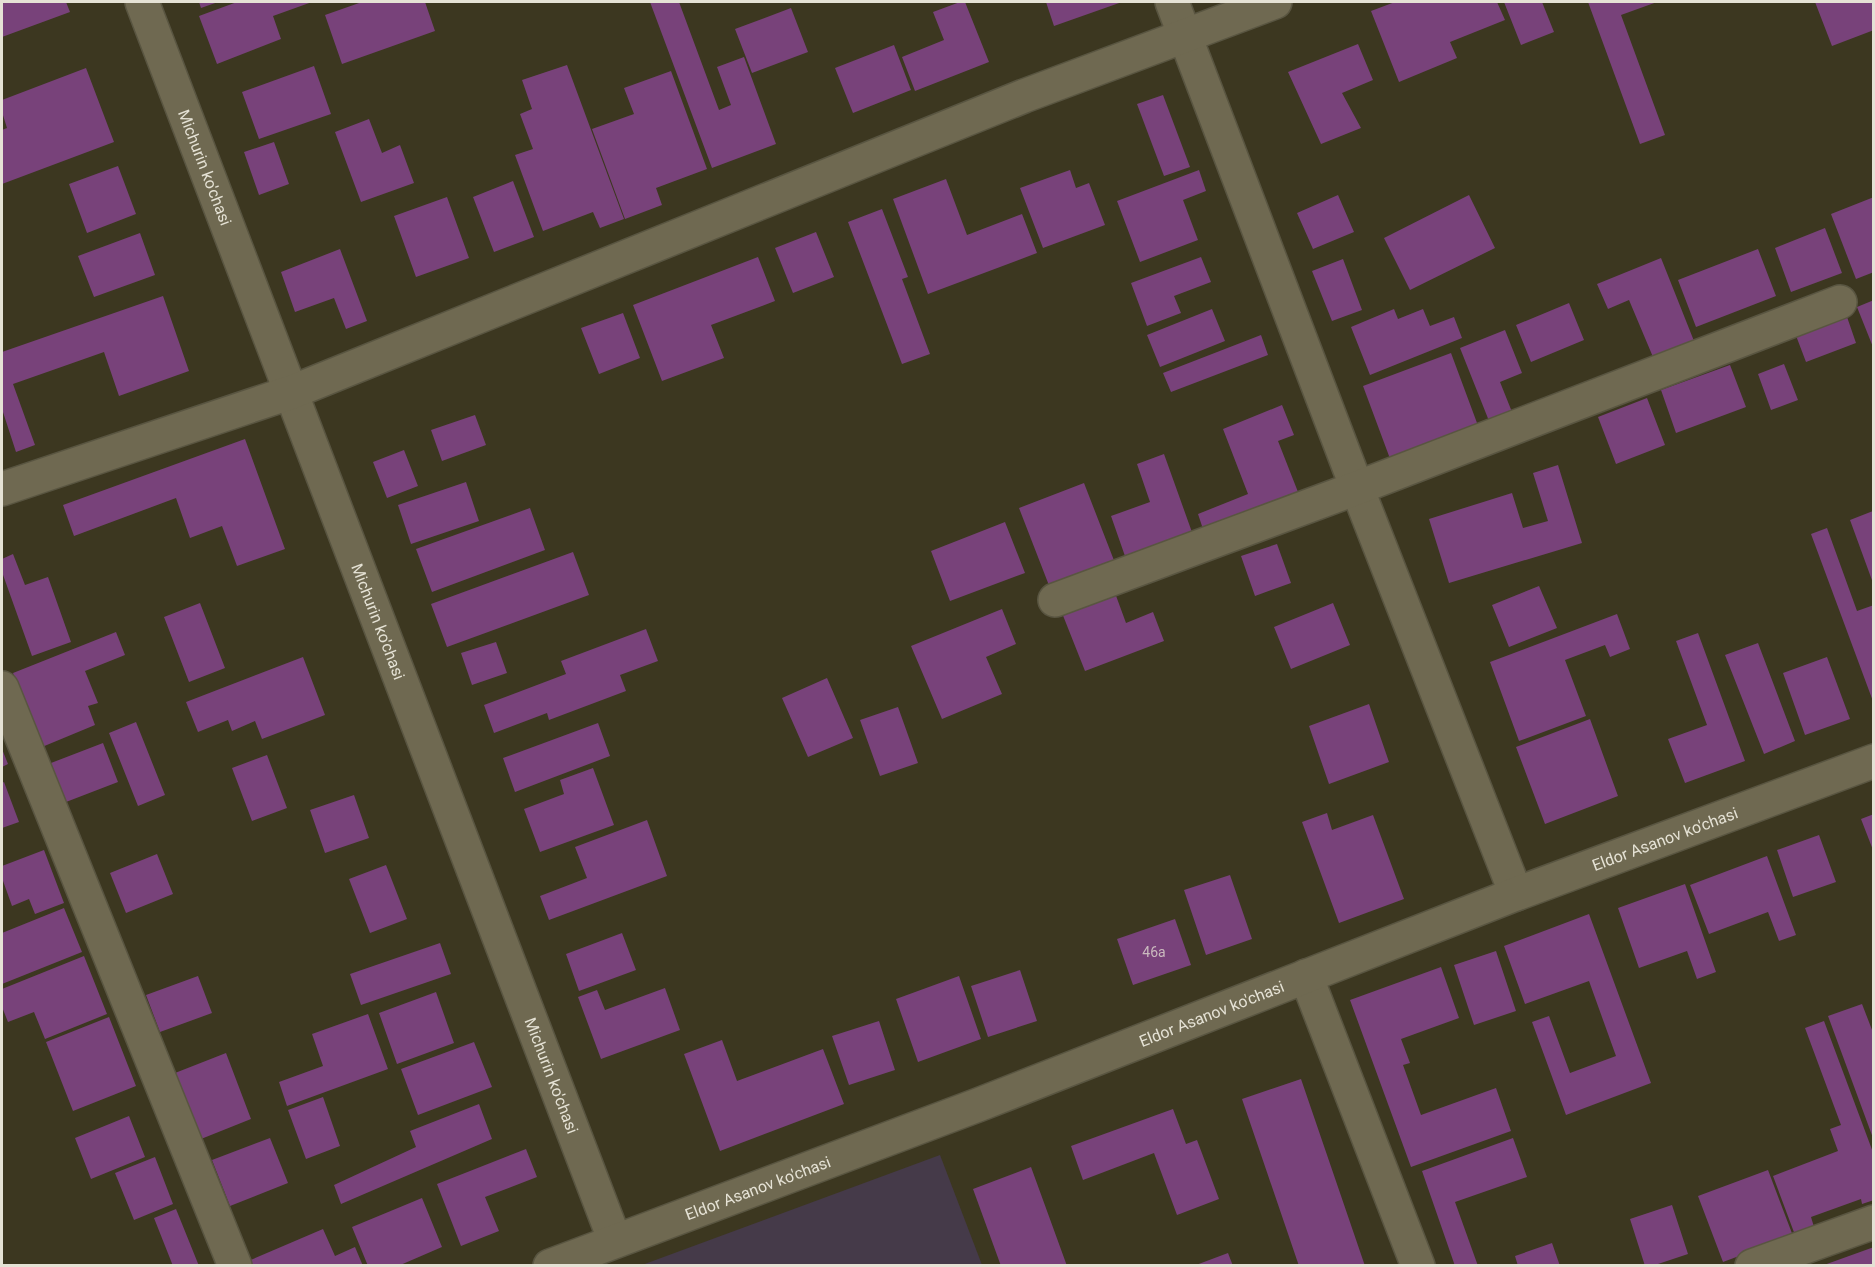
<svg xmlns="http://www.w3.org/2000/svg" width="1875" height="1267" viewBox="0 0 1875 1267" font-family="Roboto,sans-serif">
	<rect width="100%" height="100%" fill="#3c3720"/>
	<path fill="#453a49" d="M940,1155L982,1265H642Z"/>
	<path fill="#78427a" d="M2,2H66L70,12L2,37Z
		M199,2H218L201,8Z
		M237,2H312L273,16L281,39L217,64L199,16Z
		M362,2H425L435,31L342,64L325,15Z
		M650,2H679L719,110L731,105L717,67L744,57L776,144L712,168Z
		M960,2H965L989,62L915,91L902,57L944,40L933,12Z
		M1046,2H1122L1054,26Z
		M1395,2H1497L1505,20L1450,42L1457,58L1399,82L1371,11Z
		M1504,2H1542L1554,32L1521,45Z
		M1588,2H1657L1621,15L1665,135L1640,144Z
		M1815,2H1874V30L1832,46Z
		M791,8L808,52L752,73L735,29Z
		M1358,44L1373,80L1342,93L1361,128L1321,144L1288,72Z
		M894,45L911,90L853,113L835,68Z
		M567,65L624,219L600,228L593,212L543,231L515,155L533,149L520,114L532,109L522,80Z
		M314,66L331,114L259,139L242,92Z
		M86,68L114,142L2,184V130L7,128L2,112V100Z
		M671,71L707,169L656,188L662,205L625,219L592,129L634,114L624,88Z
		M1163,95L1190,167L1164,176L1137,104Z
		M369,119L382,153L400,145L414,183L361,202L335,132Z
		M274,142L289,184L259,195L244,152Z
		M118,166L136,214L87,233L69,184Z
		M1070,170L1076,188L1089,183L1105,225L1043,248L1020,188Z
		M1199,170L1206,191L1183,200L1198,240L1140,262L1117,201Z
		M946,179L967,235L1022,214L1037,253L928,294L893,199Z
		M513,181L534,237L494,252L473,197Z
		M1338,195L1354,232L1313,249L1297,213Z
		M1469,195L1495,248L1410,290L1384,238Z
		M447,197L469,258L416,277L394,216Z
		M1874,197V272L1856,279L1831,214Z
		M882,209L908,277L902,279L930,354L902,364L848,222Z
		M1825,228L1842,273L1791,292L1775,248Z
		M816,232L834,277L793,293L775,248Z
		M140,233L155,275L94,297L78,256Z
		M340,249L367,321L346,329L334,298L295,312L281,272Z
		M1758,249L1776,296L1696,327L1678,280Z
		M758,257L775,301L711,325L724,358L662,381L633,305Z
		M1201,257L1211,282L1174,296L1181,313L1147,326L1131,283Z
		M1661,258L1694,341L1653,357L1629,300L1608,309L1597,284Z
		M1343,259L1362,310L1332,321L1312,271Z
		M163,296L189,371L119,396L104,352L13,384L35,445L16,452L2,409V352Z
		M1874,300V347H1873L1857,307Z
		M1569,303L1584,340L1531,362L1516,325Z
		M1212,309L1225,341L1160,367L1147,335Z
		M1394,309L1398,319L1423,309L1430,326L1454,317L1462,338L1370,375L1351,327Z
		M623,313L640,358L599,374L581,328Z
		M1846,314L1856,343L1806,362L1795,333Z
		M1505,330L1522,373L1500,382L1514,417L1491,426L1460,348Z
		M1261,335L1268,355L1171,392L1163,373Z
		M1451,353L1480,431L1392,464L1363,386Z
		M1784,364L1798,400L1771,410L1758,374Z
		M1730,365L1746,407L1676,433L1661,390Z
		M1647,398L1665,445L1616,464L1598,417Z
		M1282,405L1294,435L1278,441L1298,492L1203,529L1198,514L1248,494L1223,429Z
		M475,415L486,445L442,461L431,430Z
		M245,439L285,549L237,566L222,526L190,538L176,498L74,536L63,505Z
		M404,450L418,486L387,498L373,462Z
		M1164,454L1193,535L1126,559L1111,516L1150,502L1137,464Z
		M1558,465L1582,543L1449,583L1429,519L1512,493L1523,528L1548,521L1533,473Z
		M466,482L479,521L411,544L398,505Z
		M1084,483L1115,563L1050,588L1019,508Z
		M530,508L545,550L432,592L416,549Z
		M1873,511L1874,513L1873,583L1850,520Z
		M1005,522L1025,573L950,601L931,551Z
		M1827,528L1857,611L1874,605V704L1811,534Z
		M1277,544L1291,583L1255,596L1241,556Z
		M573,552L589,595L447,647L431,604Z
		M13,554L25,585L48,577L71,642L32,656L2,572V559Z
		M1539,586L1557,628L1509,647L1492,605Z
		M1115,593L1126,623L1153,612L1164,641L1085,671L1062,613Z
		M200,603L225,668L189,682L164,617Z
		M1333,603L1350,645L1291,669L1274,627Z
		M1002,609L1016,644L986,657L1002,694L942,719L911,646Z
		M1617,614L1630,649L1610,657L1605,645L1565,660L1586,716L1519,741L1490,662Z
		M646,629L658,661L620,675L626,691L549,720L547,713L494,733L484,705L566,674L561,661Z
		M116,632L125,655L85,671L98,703L88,706L95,725L42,747L13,673Z
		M1698,633L1745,761L1685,783L1668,739L1707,725L1676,641Z
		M496,642L507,673L472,685L461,653Z
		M1758,643L1795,741L1764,754L1725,655Z
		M303,657L325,715L262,739L255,721L232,731L228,720L198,732L186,702Z
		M1827,657L1850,719L1805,735L1783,673Z
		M827,678L853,738L808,757L782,698Z
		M1369,704L1389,762L1329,784L1309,726Z
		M898,707L918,763L880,776L860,720Z
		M1590,719L1618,796L1545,824L1516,747Z
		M136,722L165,795L138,806L109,733Z
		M598,723L610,756L515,792L503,758Z
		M103,743L118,782L66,802L51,763Z
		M2,749L8,764L2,767Z
		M267,755L287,808L252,821L232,768Z
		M593,768L614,825L540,852L524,809L564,794L560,780Z
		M4,782L19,822L2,828V783Z
		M354,795L369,838L325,853L310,810Z
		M1327,813L1332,830L1373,815L1404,899L1339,923L1302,822Z
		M1874,814V850H1873L1861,819Z
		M647,820L667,876L549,920L540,896L587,878L575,847Z
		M1819,835L1836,882L1793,897L1777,850Z
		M44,850L64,903L35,914L29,899L12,906L2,878V866Z
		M157,854L173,894L126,913L110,873Z
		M1767,856L1796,935L1779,941L1768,912L1709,934L1690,885Z
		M386,865L407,919L370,933L349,879Z
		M1230,875L1252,939L1206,955L1184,890Z
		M1685,884L1716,972L1697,979L1687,951L1639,968L1618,908Z
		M64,908L82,952L2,984V933Z
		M1589,914L1651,1083L1566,1115L1532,1022L1549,1016L1570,1073L1616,1056L1589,981L1525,1004L1504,946Z
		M1175,919L1191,965L1133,985L1117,939Z
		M622,933L636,970L579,991L566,954Z
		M440,943L451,974L361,1005L350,974Z
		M1496,951L1516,1011L1474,1025L1454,965Z
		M84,956L107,1014L45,1039L34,1012L8,1022L2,1007V989Z
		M1441,967L1459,1018L1401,1039L1410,1063L1403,1065L1421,1115L1496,1088L1511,1131L1411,1167L1350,1000Z
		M1020,970L1037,1021L988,1037L971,986Z
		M198,976L212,1013L160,1032L146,995Z
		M959,976L981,1039L918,1062L896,999Z
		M665,988L680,1030L601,1059L578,997L597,990L605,1010Z
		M436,992L454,1043L397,1064L379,1013Z
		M1862,1004L1874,1035L1873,1138L1828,1016Z
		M368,1014L388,1069L287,1106L279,1082L323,1066L312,1034Z
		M109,1017L136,1086L73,1111L46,1042Z
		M879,1021L895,1070L849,1085L832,1036Z
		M1824,1021L1874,1155V1200L1862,1204L1861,1199L1811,1217L1814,1227L1795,1235L1773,1176L1838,1151L1830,1129L1841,1125L1805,1028Z
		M722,1040L737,1081L823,1049L844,1104L720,1151L684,1054Z
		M474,1042L492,1087L418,1115L401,1069Z
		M226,1053L251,1119L201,1139L175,1073Z
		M1301,1079L1365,1266H1299L1242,1099Z
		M323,1097L340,1146L306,1159L288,1110Z
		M479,1104L492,1139L341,1204L334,1185L416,1147L410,1131Z
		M1173,1109L1186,1144L1197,1140L1219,1199L1177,1215L1154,1153L1083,1180L1071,1146Z
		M129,1116L145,1157L91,1179L75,1138Z
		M270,1138L288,1183L230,1206L212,1160Z
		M1513,1138L1527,1177L1455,1202L1478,1266H1455L1422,1171Z
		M526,1149L537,1177L485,1197L499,1231L461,1246L437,1184Z
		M155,1157L173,1204L134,1220L115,1173Z
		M1031,1167L1067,1266H1001L973,1189Z
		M1768,1170L1793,1236L1723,1262L1698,1196Z
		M422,1198L442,1247L398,1266H368L352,1227Z
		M1672,1205L1688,1254L1652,1266H1645L1630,1219Z
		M176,1209L199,1266H173L154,1218Z
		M323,1229L335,1256L355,1247L363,1266H248L246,1262Z
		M1552,1243L1560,1266H1518L1515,1256Z
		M1874,1247V1266H1824V1265Z
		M1228,1253L1233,1266H1196V1265Z"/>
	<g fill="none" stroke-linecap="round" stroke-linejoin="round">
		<defs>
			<g id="street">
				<path id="s1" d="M142,2L615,1241"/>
				<path d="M1172,2L1357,488L1516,894"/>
				<path d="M2,489L292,392L1024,96L1275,2"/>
				<path d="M1055,600L1357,488L1840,302"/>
				<path d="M2,688L235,1266"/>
				<path d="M1306,976L1418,1266"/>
				<path id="s2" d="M550,1266L978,1105L1516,894L1874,761"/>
				<path d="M1752,1266L1874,1222"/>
			</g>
		</defs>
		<use href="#street" stroke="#595541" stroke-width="36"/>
		<use href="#street" stroke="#6f6951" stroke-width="33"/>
	</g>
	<g text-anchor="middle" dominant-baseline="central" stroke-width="4.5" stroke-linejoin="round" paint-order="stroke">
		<g font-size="14" fill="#cababe">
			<text x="1154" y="952">46a</text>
		</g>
		<g font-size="16" fill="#e5e2d5" stroke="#3c3720">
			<text stroke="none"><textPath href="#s1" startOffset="177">Michurin ko'chasi</textPath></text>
			<text stroke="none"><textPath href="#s1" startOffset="663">Michurin ko'chasi</textPath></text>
			<text stroke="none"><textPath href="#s2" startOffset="1194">Eldor Asanov ko'chasi</textPath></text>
			<text stroke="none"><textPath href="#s2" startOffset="708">Eldor Asanov ko'chasi</textPath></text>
			<text stroke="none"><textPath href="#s1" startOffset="1149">Michurin ko'chasi</textPath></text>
			<text stroke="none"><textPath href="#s2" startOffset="222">Eldor Asanov ko'chasi</textPath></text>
		</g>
	</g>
	<rect width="1875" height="1267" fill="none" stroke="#e5e2d5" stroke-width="6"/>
</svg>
